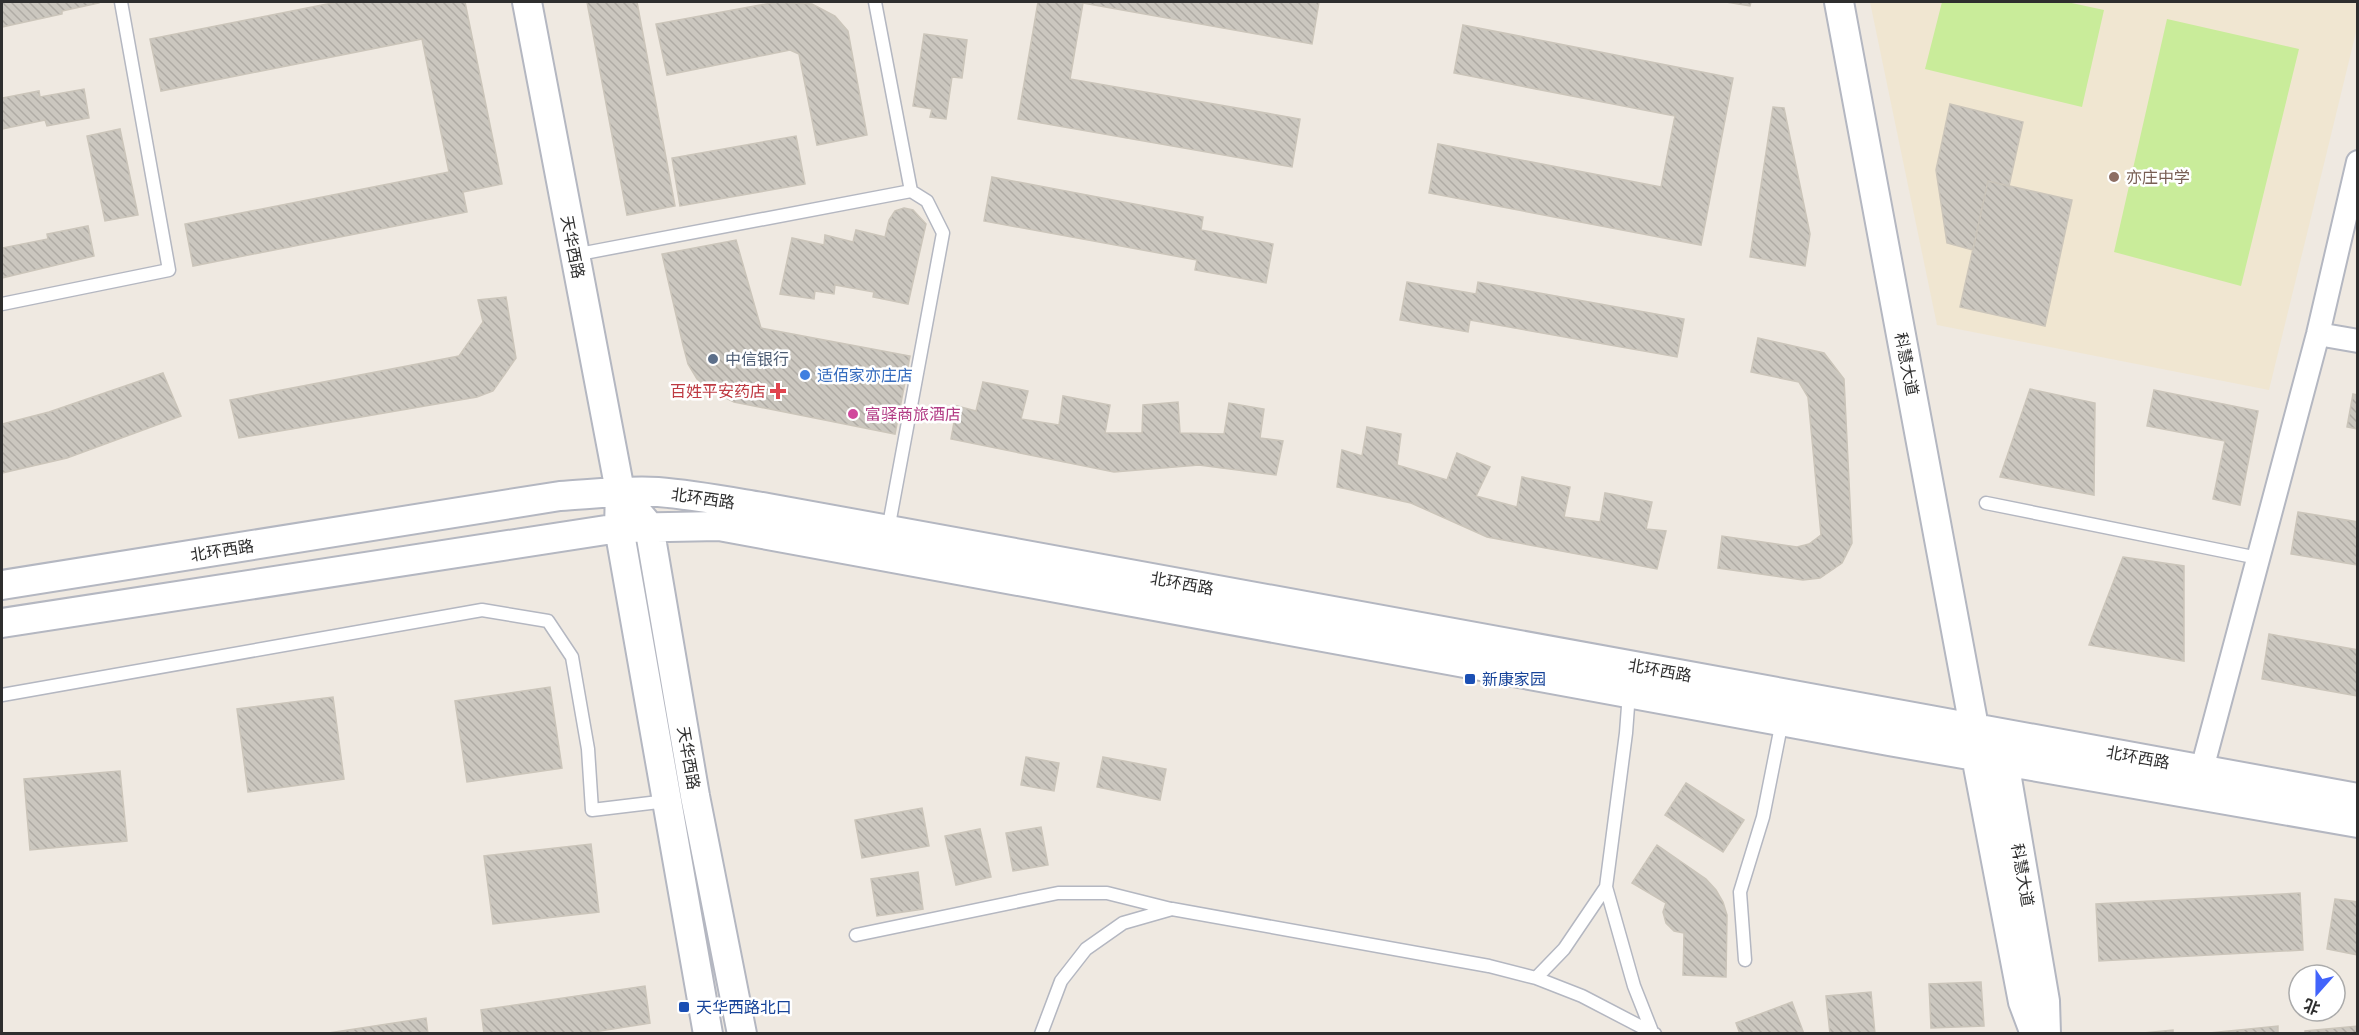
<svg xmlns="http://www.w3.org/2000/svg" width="2359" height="1035" viewBox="0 0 2359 1035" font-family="Quicksand,'Noto Sans SC',sans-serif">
	<defs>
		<pattern id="building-back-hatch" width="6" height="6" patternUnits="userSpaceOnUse" patternTransform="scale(1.5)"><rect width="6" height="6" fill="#cbc7bf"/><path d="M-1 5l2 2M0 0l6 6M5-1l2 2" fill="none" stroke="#afaba4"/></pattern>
	</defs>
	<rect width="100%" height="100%" fill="#efe9e1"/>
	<path fill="#f0e6d1" d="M1870,2H2357V28L2269,390L1937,325Z"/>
	<path fill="#c9ec9a" d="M1942,2H2067L2104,10L2082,107L1925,69Z
		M2167,19L2299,49L2241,286L2114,252Z"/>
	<path fill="url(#building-back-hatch)" stroke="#cbc5ba" stroke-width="1.5" d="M2,2H99V3L62,11V14L2,27Z
		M337,2H465L502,184L463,192L467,212L193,266L185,224L449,172L422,39L161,91L150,39Z
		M587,2H637L675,206L627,215Z
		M777,2L812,4L835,16L848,31L867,135L817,145L799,54L790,50L667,75L656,24Z
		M1038,2H1319L1312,44L1083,3L1070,79L1300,119L1292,167L1018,119Z
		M1726,2H1751L1750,6Z
		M1463,25L1733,78L1701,245L1429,193L1438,144L1661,187L1675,116L1454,73Z
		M924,34L967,40L962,78L952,77L946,119L930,117L932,109L913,106Z
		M84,89L89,118L47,126L45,120L2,129V98L39,91L40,97Z
		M1950,104L2023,122L2009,186L1988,181L1973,250L1947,243L1936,170Z
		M1773,107L1784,108L1810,234L1805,266L1750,257Z
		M120,129L138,215L105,221L87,136Z
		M796,136L805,184L680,206L672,158Z
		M992,177L1203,217L1201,230L1273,244L1266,283L1195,270L1197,260L984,221Z
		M1988,181L2072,200L2045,326L1960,307Z
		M904,208L913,210L926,224L908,304L873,297L874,292L835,285L834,294L815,291L814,299L780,294L792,238L824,245L825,235L853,242L856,230L885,237L889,220L895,211Z
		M88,226L94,256L2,278V248L48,239L47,234Z
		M736,240L761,328L910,356L895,434L734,402L714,392L697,379L688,364L683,345L662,254Z
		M1407,282L1476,294L1478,282L1684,319L1677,357L1470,320L1468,332L1400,320Z
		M506,297L516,358L493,391L477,397L239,438L230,400L459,356L483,322L478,300Z
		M1758,338L1824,353L1844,379L1852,543L1842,563L1820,578L1803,580L1718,568L1722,536L1797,547L1809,544L1821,535L1808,397L1799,382L1751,372Z
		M163,373L181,416L67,458L2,473V424L49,412Z
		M983,382L1028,391L1021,419L1059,425L1063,396L1110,405L1105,433H1142L1143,405L1178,402L1180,433L1224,434L1229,403L1264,409L1260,438L1283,441L1276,475L1199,465L1114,472L951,439L957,406L976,411Z
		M2030,389L2095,403L2094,495L2000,477Z
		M2154,390L2258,411L2240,505L2213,499L2225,441L2147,426Z
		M2353,394L2358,395V429L2347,427Z
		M1367,427L1401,434L1397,465L1447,480L1457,453L1490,467L1476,496L1517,507L1522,477L1570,487L1564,517L1600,522L1605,493L1652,502L1646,529L1666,531L1657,569L1487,537L1411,503L1337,487L1342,450L1362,456Z
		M2298,512L2358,522V565L2291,554Z
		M2123,557L2184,566V661L2089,645Z
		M2269,634L2358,650V696L2262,679Z
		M550,687L562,768L467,782L455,701Z
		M333,697L344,779L248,792L237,709Z
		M1026,757L1059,763L1054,791L1021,785Z
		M1103,757L1166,769L1160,800L1097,787Z
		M120,771L127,841L30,850L24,779Z
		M1686,783L1744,820L1723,852L1665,815Z
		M922,808L929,846L862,858L855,820Z
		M1041,827L1048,865L1013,871L1006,833Z
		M980,829L991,877L956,885L945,836Z
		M591,844L599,912L493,924L484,856Z
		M1657,845L1706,879L1716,890L1723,902L1727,915L1726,977L1683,975L1684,933L1674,931L1666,923L1663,912L1666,903L1632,883Z
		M918,872L923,909L877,916L871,879Z
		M2300,893L2303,950L2099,961L2096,904Z
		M2335,899L2358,902V955L2327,949Z
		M1981,982L1984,1026L1931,1028L1929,984Z
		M645,986L650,1023L581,1034H484L481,1010Z
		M1871,992L1875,1034H1830L1826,996Z
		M1792,1002L1804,1034H1740L1736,1023Z
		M426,1018L428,1034H322Z
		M2278,1026V1034H2199Z
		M2358,1026V1034H2305V1031Z
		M2173,1030V1034H2133Z"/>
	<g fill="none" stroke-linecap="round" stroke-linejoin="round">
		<defs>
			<path id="service" d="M875,2L911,191L927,201L943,233L888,530
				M574,255L911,191
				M2,304L169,270L121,2
				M1986,503L2258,558
				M2,695L482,610L548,621L572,657L588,749L592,810L667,801
				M1606,887L1626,733L1629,693
				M856,935L1058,893H1107L1171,909
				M1745,960L1740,892L1763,817L1782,721
				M1536,978L1564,949L1606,887L1634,986L1651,1029
				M1041,1034L1061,981L1086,949L1123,923L1172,909L1489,966L1536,978L1582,996L1655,1034"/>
			<path id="minor" d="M2318,334L2358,341
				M2202,769L2318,334L2358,162"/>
			<path id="tertiary" d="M527,2L620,491L619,528L708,1034
				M1839,2L1974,727L1976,756L2023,1002L2035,1034
				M637,512L649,526L695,796L742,1034
				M2,585L560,496C593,494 625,490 658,492C695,495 731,502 768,508L2358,798
				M2,623L619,528L719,526L1889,741L2358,823
				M1993,749L2004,761L2045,1001L2046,1034"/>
		</defs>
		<use href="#service" stroke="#b4b7c1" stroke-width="15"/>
		<use href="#minor" stroke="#b4b7c1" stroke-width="26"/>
		<use href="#tertiary" stroke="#b4b7c1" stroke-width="32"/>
		<use href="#service" stroke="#fff" stroke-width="12"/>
		<use href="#minor" stroke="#fff" stroke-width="22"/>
		<use href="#tertiary" stroke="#fff" stroke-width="28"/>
	</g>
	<circle fill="#8d6e63" stroke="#fff" stroke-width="2" cx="2114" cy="177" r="6"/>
	<circle fill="#5c6f8a" stroke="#fff" stroke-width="2" cx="713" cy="359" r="6"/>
	<circle fill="#3f7fe0" stroke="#fff" stroke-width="2" cx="805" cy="375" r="6"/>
	<path fill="#e0444e" stroke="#fff" stroke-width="2" d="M775 382h6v6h6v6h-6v6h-6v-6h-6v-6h6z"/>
	<circle fill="#d1479c" stroke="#fff" stroke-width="2" cx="853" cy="414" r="6"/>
	<g fill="#1a4fb4" stroke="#fff" stroke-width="2">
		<rect x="1464" y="673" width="12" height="12" rx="3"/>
		<rect x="678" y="1001" width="12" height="12" rx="3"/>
	</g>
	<g text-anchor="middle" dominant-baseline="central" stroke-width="5" stroke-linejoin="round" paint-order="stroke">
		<g font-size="16" fill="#785e54" stroke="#fff" text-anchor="start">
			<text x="2126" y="177">亦庄中学</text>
		</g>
		<g font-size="16" fill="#2e2e2e" stroke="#fff">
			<text transform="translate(573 247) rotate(79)">天华西路</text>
			<text transform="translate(1907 364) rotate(79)">科慧大道</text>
			<text transform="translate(703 498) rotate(8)">北环西路</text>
			<text transform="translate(222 550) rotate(-9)">北环西路</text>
			<text transform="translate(1182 583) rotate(10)">北环西路</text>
			<text transform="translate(1660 670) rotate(10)">北环西路</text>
			<text transform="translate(2138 757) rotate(10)">北环西路</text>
			<text transform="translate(689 758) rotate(80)">天华西路</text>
			<text transform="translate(2023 875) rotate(80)">科慧大道</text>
		</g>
		<g font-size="16" fill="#4e5e75" stroke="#fff" text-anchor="start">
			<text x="725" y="359">中信银行</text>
		</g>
		<g font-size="16" fill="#366cbe" stroke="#fff" text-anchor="start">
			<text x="817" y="375">适佰家亦庄店</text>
		</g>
		<g font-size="16" fill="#be3a42" stroke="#fff" text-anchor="end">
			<text x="766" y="391">百姓平安药店</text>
		</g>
		<g font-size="16" fill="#b23c85" stroke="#fff" text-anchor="start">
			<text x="865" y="414">富驿商旅酒店</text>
		</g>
		<g font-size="16" fill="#164399" stroke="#fff" text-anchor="start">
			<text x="1482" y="679">新康家园</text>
			<text x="696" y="1007">天华西路北口</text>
		</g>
	</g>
	<rect width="2359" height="1035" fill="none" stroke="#2e2e2e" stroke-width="6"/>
	<g transform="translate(2317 993) rotate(201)"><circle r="28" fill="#ffffff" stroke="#ababab" stroke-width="1.5"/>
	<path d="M0-4.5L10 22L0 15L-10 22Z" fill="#4264fb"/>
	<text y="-9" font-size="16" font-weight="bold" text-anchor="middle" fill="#2e2e2e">北</text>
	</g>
</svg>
